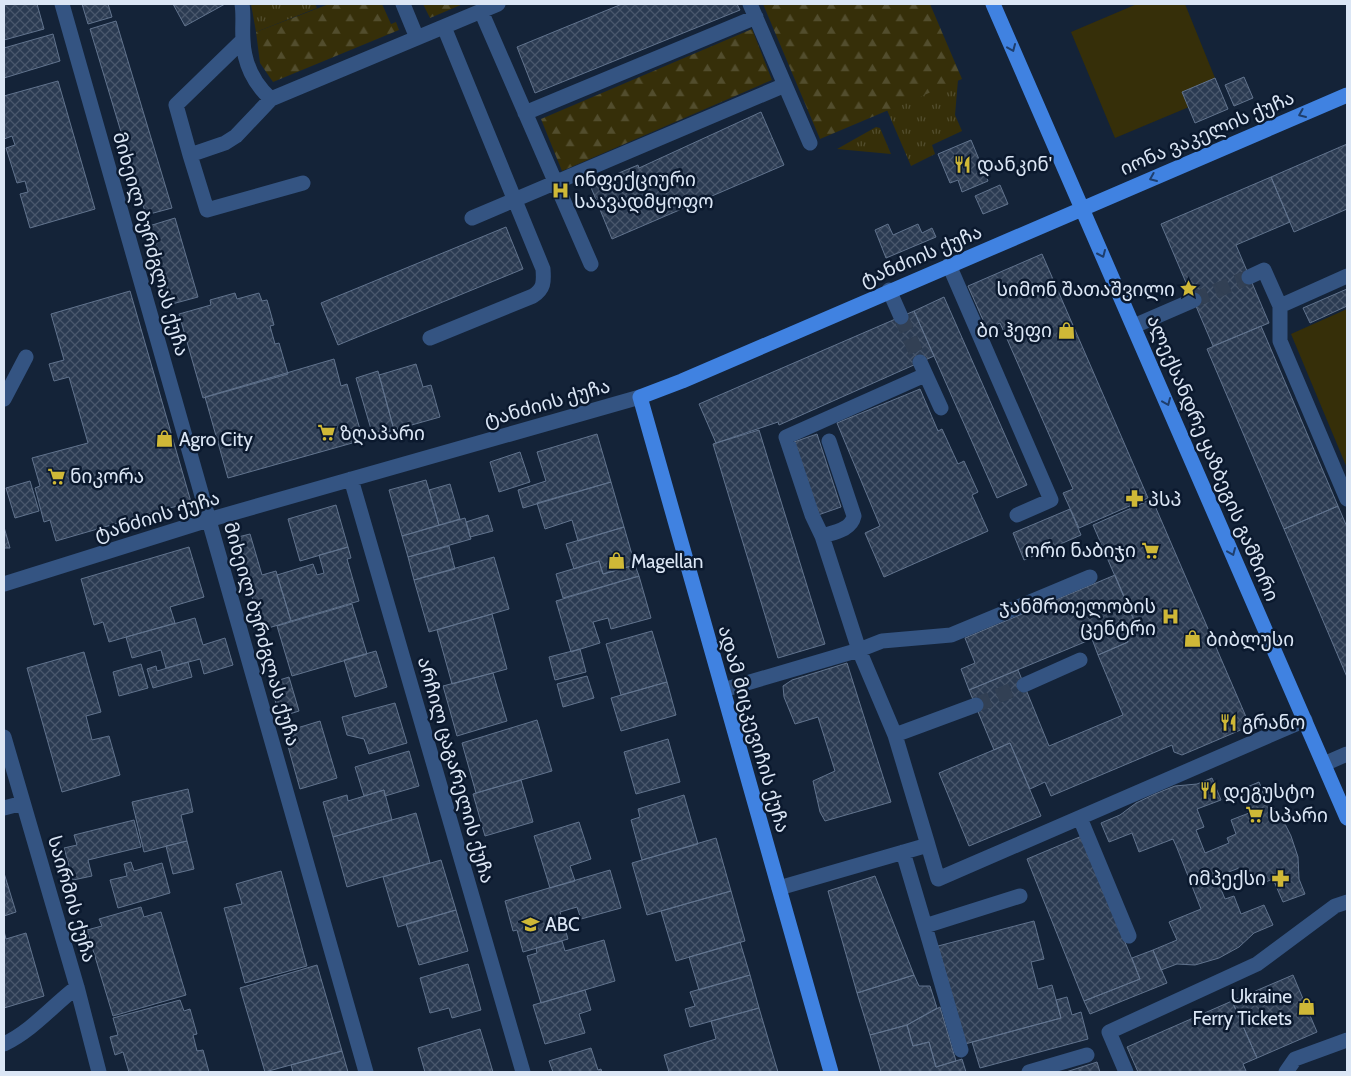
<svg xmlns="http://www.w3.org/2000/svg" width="1351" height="1076" viewBox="0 0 1351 1076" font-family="Cabin,'Noto Sans Georgian',sans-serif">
	<defs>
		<pattern id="grass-tufts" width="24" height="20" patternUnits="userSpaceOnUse" patternTransform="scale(1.25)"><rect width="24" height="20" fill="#362f09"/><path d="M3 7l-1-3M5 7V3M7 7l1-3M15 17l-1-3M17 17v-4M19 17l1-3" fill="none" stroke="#524d2d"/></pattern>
		<pattern id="forest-firs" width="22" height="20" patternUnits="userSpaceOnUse" patternTransform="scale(1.25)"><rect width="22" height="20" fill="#362f09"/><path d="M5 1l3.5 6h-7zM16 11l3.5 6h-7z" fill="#524d2d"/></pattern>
		<pattern id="building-cross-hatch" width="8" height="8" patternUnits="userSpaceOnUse" patternTransform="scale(1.25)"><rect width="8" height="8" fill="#2b3b52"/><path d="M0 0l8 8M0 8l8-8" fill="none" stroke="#49576c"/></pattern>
	</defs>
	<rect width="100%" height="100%" fill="#142338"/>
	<path fill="url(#grass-tufts)" d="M251,4H315L317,8L256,32Z
		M958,80L955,115L962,131L932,145L935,154L911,166L887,110Z
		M876,127L880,128L891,154L837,149Z"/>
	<path fill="url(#forest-firs)" d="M329,4H382L391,24L396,22L399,30L273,82L260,63L256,32Z
		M423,4H463L430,18Z
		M763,4H930L962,79L820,139Z
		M752,29L772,80L562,171L541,119Z"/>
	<path fill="#362f09" d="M1137,4H1185L1215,78L1182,92L1189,107L1115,138L1071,32Z
		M1347,309V468L1291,334Z"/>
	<path fill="url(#building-cross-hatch)" stroke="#61738d" d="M4,4H37L44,29L4,40Z
		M82,4H108L112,17L88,24Z
		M173,4H225L185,26Z
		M622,4H737L740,10L535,93L517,47Z
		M116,21L172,208L146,215L90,29Z
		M53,34L60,61L4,78V48Z
		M1244,77L1253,98L1234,106L1225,85Z
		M1215,78L1228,109L1195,123L1182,92Z
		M58,81L95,209L30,228L20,194L28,192L25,181L17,183L6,148L15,145L12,136L4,139V96Z
		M761,112L784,165L612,239L590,185L638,165L639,168Z
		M971,140L988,181L962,192L958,180L950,183L938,154Z
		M1347,144V209L1294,232L1271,177Z
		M1271,177L1290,222L1236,245L1269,323L1213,346L1161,224Z
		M1000,185L1008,204L983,214L975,196Z
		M175,218L198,297L172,304L149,226Z
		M888,224L893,235L918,224L922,233L932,228L936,237L886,258L875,230Z
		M506,227L523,269L338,345L321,303Z
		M1042,254L1148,498L1079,528L1063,493L1073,489L1000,323L987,329L968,286Z
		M1347,289V306L1310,323L1303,308Z
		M130,291L191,502L56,541L50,520L44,522L35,488L40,486L32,458L88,443L69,377L54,381L49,364L64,360L51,314Z
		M235,293L237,299L259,293L262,301L267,300L274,325L270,326L275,344L279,343L288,374L203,398L179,314L211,305L210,300Z
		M944,297L1027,485L997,498L914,311Z
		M914,311L934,356L779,425L778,422L716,443L699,404Z
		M1261,326L1338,506L1284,529L1207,349Z
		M334,359L341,386L347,384L363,440L228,478L205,397Z
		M416,364L423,387L431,385L440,417L394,430L379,375Z
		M378,371L394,430L373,436L356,378Z
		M920,389L938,431L942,429L958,464L964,461L978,492L972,495L988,531L884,577L865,533L880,526L837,423Z
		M759,430L825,644L778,658L713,444Z
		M597,434L611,482L523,508L518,490L546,481L537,452Z
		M817,434L841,507L818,515L794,442Z
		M520,452L530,482L499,492L490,462Z
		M426,480L439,525L402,536L389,490Z
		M30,481L39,511L15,518L6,488Z
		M611,482L624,527L578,541L572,520L545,529L537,503Z
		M450,484L460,519L439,525L429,490Z
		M1152,499L1250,726L1182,755L1174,752L1172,745L1051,796L1045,782L1030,789L1010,743L994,750L969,690L1018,670L1049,746L1123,715L1098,655L1128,642L1126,637L1139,632L1093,525Z
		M336,505L348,547L300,561L288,519Z
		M1338,506L1347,527V677L1284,529Z
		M1070,509L1081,535L1024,560L1013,533Z
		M488,515L493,531L470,537L466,522Z
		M465,518L471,539L408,557L402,536Z
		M4,527L10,548H4Z
		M624,527L635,565L603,574L599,561L574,569L566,544Z
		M250,534L262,575L276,571L291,621L262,630L234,538Z
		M449,546L455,569L414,580L408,557Z
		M189,547L204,597L170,607L175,623L109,642L103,622L94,625L81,579Z
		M348,547L351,558L347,559L359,601L291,621L277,575L313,564L317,575L324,573L319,555Z
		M494,557L509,609L429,632L414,580Z
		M599,561L603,574L635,565L639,576L563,598L556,574Z
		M1115,575L1139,632L1126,637L1128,642L1098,655L1092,639L969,690L961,669L975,663L965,638Z
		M639,576L651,618L611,629L608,618L593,622L600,643L571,652L556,601Z
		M352,604L367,654L292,676L277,626Z
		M492,614L507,669L452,684L437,630Z
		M195,618L203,645L225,638L233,665L204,674L200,659L166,668L161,650L132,658L126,637Z
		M652,631L667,682L621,695L606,644Z
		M580,649L586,672L555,680L549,657Z
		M376,651L387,687L355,697L344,660Z
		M84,652L101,712L86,716L92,740L109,736L120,775L62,792L27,668Z
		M188,662L192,677L153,688L147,669L156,666L157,671Z
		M847,663L891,802L825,821L820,812L813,781L835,771L818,717L795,724L784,697L783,686L792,680Z
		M141,664L148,688L119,696L113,672Z
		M493,673L507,721L457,736L443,686Z
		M587,676L594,698L563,707L557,684Z
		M289,677L299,711L280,717L270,683Z
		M667,682L676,715L621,731L611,698Z
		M395,703L407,743L369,754L364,739L347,735L342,717Z
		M537,720L552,771L476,793L462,743Z
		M320,721L337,778L300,789L284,732Z
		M668,739L680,782L636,794L624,752Z
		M1010,743L1041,816L969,846L939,773Z
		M409,751L419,786L385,796L384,790L364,796L355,767Z
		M1212,778L1221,800L1197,809L1204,827L1196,830L1205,853L1229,843L1227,838L1236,834L1231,820L1249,813L1240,790L1259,782L1267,801L1281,816L1291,836L1298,857L1299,879L1305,894L1283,902L1273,879L1256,886L1250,871L1242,875L1239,868L1216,877L1225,899L1234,896L1241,914L1264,905L1273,925L1254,933L1239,947L1219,958L1195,965L1177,964L1161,970L1153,950L1177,940L1169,922L1201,909L1177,848L1173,839L1139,852L1132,833L1109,842L1101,823L1120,815L1136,803L1155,794L1175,786L1197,784Z
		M521,780L533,822L485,836L473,794Z
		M188,789L193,812L181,815L187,841L144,852L132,802Z
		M384,790L392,820L333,837L323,802L347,795L348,801Z
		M684,795L698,844L642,860L631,820L640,817L638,809Z
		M416,813L430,863L347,887L333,837Z
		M134,820L141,847L88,860L92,876L73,880L64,848L77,845L74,835Z
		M579,822L591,859L570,866L575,881L550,888L534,836Z
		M1082,836L1140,979L1084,1001L1027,859Z
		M716,838L731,891L647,915L632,863Z
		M187,841L194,869L173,874L166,846Z
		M441,860L456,910L398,927L383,877Z
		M131,862L134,871L162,863L170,893L118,908L110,880L127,876L124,864Z
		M610,870L621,908L581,919L577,907L560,912L568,939L523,952L517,930L513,931L505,901Z
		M281,871L307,966L245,983L224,908L242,904L236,884Z
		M4,873L16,912L4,916Z
		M875,876L914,975L857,993L828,891Z
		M731,891L745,941L676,961L661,911Z
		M141,907L144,917L161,912L186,995L113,1016L87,930L102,926L99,919Z
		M456,910L468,951L419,965L406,924Z
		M1034,921L1044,959L1031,962L1038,989L1052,985L1061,1018L965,1044L938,946Z
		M4,931L6,939L26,933L44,996L4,1008Z
		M604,940L615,981L541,1003L527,956L537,953L536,948L562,941L565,951Z
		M740,942L750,975L699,990L689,957Z
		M1153,950L1167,983L1090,1014L1084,1001L1140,979L1132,958Z
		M468,964L481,1010L452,1018L449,1008L430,1013L420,978Z
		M317,965L342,1051L265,1072L240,988Z
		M750,975L759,1008L690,1027L685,1009L695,1006L690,992Z
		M914,975L919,986H930L937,1008L907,1025L870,1035L857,993Z
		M1293,975L1317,1032L1257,1058L1232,1001Z
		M585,990L591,1010L579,1014L585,1033L545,1044L533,1005Z
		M1067,997L1072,1015L1081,1012L1088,1039L980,1068L972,1042L1061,1018L1056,1000Z
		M180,1000L184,1011L190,1009L197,1034L193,1035L197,1051L203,1050L209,1072H129L123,1052L115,1055L110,1037L118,1035L113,1018Z
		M1232,1001L1257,1058L1243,1064L1246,1071L1138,1072L1127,1047Z
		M940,1007L956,1061L936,1067L929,1042L913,1046L907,1025Z
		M759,1008L778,1072H669L664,1055L716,1039L711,1021Z
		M907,1025L913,1046L929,1042L936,1067L962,1059L966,1072H881L870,1035Z
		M480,1029L493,1072H425L418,1048Z
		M591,1048L598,1070L601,1069L602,1072H553L549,1061Z
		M342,1051L348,1072H293L291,1065Z
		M1097,1062L1100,1072H1066Z"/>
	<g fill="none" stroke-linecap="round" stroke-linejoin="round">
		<path stroke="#324054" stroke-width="15" stroke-dasharray="15 8" stroke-linecap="butt" d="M1194,300L1249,277
			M901,317L920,362
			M976,705L1024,685"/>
		<path stroke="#345482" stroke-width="15" d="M62,4L366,1072
			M242,4C244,16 242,27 243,40C244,63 254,84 271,99
			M403,4L417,38
			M750,4L810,143
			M481,11L591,264
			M525,113L756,17
			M190,155L176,105L243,40
			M303,183L207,210L190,155L225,143L236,136L271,99L498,4
			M472,218L785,85
			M949,265L1051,500L1017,515
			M1249,277L1264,270L1280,306L1347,276
			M889,290L901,317
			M1280,306V341L1347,499
			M1134,326L1194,300
			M430,338L533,296C544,289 544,282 543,269L444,27
			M920,362L941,408
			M925,375L786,437L812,515L822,536L859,650L882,641L951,635L1090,577
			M4,399L26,357
			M351,479L523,1072
			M822,536C835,532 851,530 854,516L829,441
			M4,584L208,520L640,397
			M1024,685L1080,660
			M723,690L859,650L895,735L928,845
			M895,735L976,705
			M4,737L77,987L99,1072
			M1324,764L1347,754
			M4,808L23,803
			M1080,818L1129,936
			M903,852L925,926L1020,896
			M779,888L928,845L938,879L1305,720
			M925,926L961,1050
			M4,1044C33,1030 52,1006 77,987
			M1029,1072L1087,1055
			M1126,1072L1109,1032L1257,964L1335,906L1347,902
			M1286,1072L1295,1059L1347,1040"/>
		<path stroke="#4082e1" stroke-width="15" d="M993,4L1347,818
			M831,1072L640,397L682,381L1347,95"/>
	</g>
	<defs><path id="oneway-chevron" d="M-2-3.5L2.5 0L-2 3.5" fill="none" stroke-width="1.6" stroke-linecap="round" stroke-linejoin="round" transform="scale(1.25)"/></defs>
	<g stroke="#1e3e6d">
		<use href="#oneway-chevron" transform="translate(1012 48) rotate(67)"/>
		<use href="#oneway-chevron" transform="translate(1302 114) rotate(157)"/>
		<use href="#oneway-chevron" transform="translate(1153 178) rotate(157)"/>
		<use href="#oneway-chevron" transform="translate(1102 254) rotate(66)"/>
		<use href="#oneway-chevron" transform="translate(1167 402) rotate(67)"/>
		<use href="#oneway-chevron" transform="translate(1232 552) rotate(67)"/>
	</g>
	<defs>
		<symbol id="restaurant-bare" viewBox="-9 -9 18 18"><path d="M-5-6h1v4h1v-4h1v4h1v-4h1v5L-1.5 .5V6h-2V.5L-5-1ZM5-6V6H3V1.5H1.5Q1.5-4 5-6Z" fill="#cfb837" stroke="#0b192e" stroke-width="2.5" paint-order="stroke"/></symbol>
		<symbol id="hospital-bare" viewBox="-9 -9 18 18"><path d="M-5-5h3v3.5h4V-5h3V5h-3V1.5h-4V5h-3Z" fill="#cfb837" stroke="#0b192e" stroke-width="2.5" paint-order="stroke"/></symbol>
		<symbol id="sight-bare" viewBox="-9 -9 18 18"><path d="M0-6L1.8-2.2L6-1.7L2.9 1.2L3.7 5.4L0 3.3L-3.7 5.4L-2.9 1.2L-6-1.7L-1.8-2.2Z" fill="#cfb837" stroke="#0b192e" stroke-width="2.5" paint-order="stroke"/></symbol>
		<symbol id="shop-bare" viewBox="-9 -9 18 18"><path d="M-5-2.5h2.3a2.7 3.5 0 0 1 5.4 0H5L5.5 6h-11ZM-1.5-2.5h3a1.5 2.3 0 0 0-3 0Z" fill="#cfb837" stroke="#0b192e" stroke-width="2.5" paint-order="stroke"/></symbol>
		<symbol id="supermarket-bare" viewBox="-9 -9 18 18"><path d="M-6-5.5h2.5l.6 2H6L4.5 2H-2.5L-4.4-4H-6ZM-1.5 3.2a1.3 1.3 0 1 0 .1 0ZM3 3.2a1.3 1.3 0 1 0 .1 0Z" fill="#cfb837" stroke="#0b192e" stroke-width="2.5" paint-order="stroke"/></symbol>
		<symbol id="pharmacy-bare" viewBox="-9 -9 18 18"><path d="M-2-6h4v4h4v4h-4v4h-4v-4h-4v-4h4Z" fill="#cfb837" stroke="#0b192e" stroke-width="2.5" paint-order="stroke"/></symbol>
		<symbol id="school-bare" viewBox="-9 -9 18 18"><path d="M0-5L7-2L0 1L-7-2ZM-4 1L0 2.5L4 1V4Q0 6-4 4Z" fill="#cfb837" stroke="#0b192e" stroke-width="2.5" paint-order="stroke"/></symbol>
	</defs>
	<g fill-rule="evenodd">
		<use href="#restaurant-bare" x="950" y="152" width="25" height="25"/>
		<use href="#hospital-bare" x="548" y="178" width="25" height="25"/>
		<use href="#sight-bare" x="1176" y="276" width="25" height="25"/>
		<use href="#shop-bare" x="1054" y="318" width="25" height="25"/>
		<use href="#supermarket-bare" x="314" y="420" width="25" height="25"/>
		<use href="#shop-bare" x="152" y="426" width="25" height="25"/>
		<use href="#supermarket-bare" x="44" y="464" width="25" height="25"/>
		<use href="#pharmacy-bare" x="1122" y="486" width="25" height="25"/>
		<use href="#supermarket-bare" x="1138" y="538" width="25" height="25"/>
		<use href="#shop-bare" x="604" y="548" width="25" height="25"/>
		<use href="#hospital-bare" x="1158" y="604" width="25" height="25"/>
		<use href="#shop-bare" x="1180" y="626" width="25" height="25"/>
		<use href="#restaurant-bare" x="1216" y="710" width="25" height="25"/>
		<use href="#restaurant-bare" x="1196" y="778" width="25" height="25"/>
		<use href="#supermarket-bare" x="1242" y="802" width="25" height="25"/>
		<use href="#pharmacy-bare" x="1268" y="866" width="25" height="25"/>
		<use href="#school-bare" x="518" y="912" width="25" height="25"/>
		<use href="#shop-bare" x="1294" y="994" width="25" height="25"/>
	</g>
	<g text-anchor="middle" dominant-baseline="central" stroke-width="5" stroke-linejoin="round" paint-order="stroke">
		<g font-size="19" fill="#dbe6f5" stroke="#0b192e">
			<text transform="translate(1207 133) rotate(-23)">იონა ვაკელის ქუჩა</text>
			<text transform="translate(151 244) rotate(74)">მიხეილ ბურძგლას ქუჩა</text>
			<text transform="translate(921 256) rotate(-23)">ტანძიის ქუჩა</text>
			<text transform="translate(547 403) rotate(-16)">ტანძიის ქუჩა</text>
			<text transform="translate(1213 458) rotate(67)">ალექსანდრე ყაზბეგის გამზირი</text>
			<text transform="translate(157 516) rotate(-17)">ტანძიის ქუჩა</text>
			<text transform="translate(262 634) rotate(74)">მიხეილ ბურძგლას ქუჩა</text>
			<text transform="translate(754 729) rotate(74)">ადამ მიცკევიჩის ქუჩა</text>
			<text transform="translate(456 770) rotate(74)">არჩილ ცაგარელის ქუჩა</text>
			<text transform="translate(72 899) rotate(74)">საირმის ქუჩა</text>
		</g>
		<g font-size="19" fill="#dbe6f5" stroke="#0b192e" text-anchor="start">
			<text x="977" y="164">დანკინ'</text>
			<text x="574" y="179">ინფექციური<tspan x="574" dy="22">საავადმყოფო</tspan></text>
			<text x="1175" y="289" text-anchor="end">სიმონ შათაშვილი</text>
			<text x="1052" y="330" text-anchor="end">ბი ჰეფი</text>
			<text x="340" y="433">ზღაპარი</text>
			<text x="179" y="439">Agro City</text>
			<text x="70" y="476">ნიკორა</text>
			<text x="1148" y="499">პსპ</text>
			<text x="1136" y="550" text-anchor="end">ორი ნაბიჯი</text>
			<text x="631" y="561">Magellan</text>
			<text x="1156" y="606" text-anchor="end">ჯანმრთელობის<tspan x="1156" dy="22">ცენტრი</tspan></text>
			<text x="1206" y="639">ბიბლუსი</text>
			<text x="1242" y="722">გრანო</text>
			<text x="1223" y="791">დეგუსტო</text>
			<text x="1269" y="815">სპარი</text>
			<text x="1266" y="878" text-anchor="end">იმპექსი</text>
			<text x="545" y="924">ABC</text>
			<text x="1292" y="996" text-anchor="end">Ukraine<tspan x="1292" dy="22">Ferry Tickets</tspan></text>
		</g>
	</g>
	<rect width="1351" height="1076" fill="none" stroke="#dbe6f5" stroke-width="10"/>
</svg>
